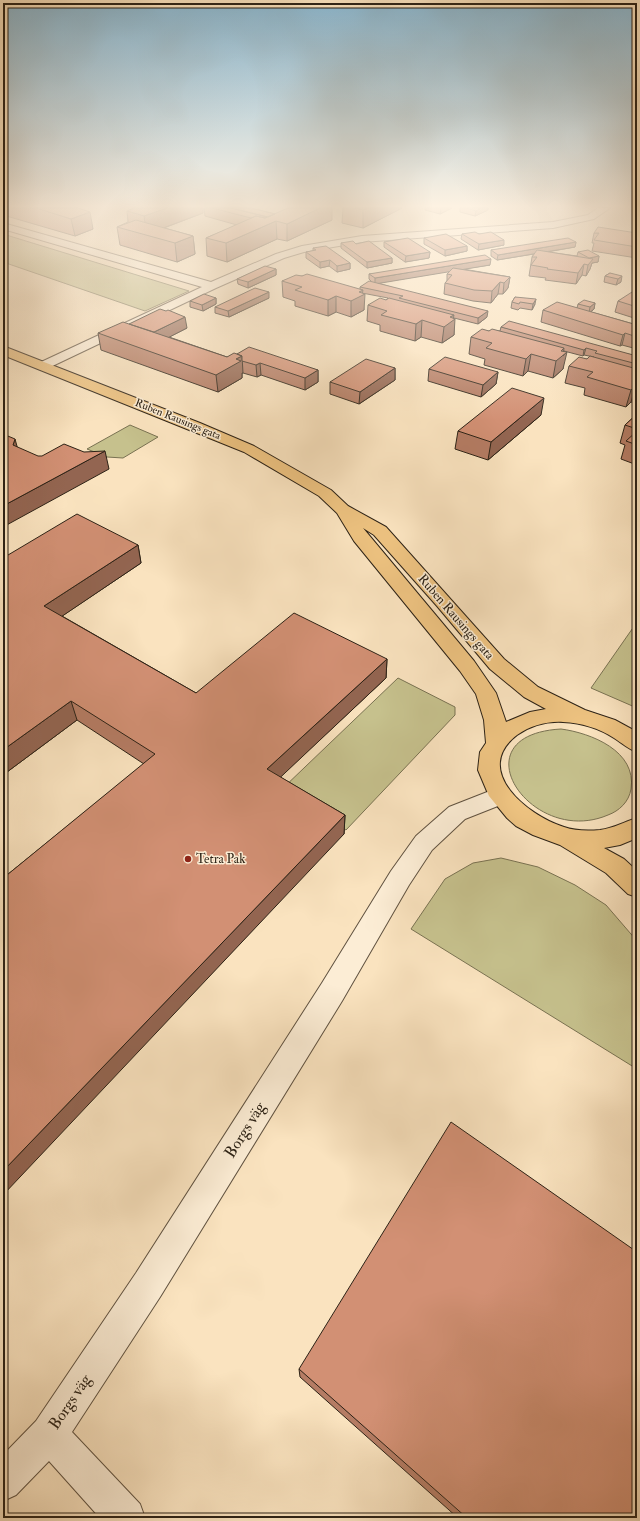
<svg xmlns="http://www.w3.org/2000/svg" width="640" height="1521" viewBox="0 0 640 1521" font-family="'IM FELL Double Pica',serif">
	<rect width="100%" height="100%" fill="#fae3bf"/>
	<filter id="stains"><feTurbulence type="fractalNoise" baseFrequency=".005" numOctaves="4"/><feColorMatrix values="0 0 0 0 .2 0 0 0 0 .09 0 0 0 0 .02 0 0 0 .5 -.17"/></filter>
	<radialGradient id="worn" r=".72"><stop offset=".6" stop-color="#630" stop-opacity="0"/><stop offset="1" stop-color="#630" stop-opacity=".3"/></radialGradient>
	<path fill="#c6c18d" stroke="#797252" d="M3,234L189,291L145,311L3,262Z
		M130,425L158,437L123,458L107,457L87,449Z
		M637,622V708L591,688Z
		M398,678L455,707V715L346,830L281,790Z
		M561,729C591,733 637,751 631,789C629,802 619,811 608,815C531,848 455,735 561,729Z
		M501,858L538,867L575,885L606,905L637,941V1069L411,929L445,879L473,863Z"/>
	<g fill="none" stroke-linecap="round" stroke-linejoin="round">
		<defs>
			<path id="minor" d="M598,208H610L594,219L553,228L362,242L304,252L284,258L216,288L44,370L39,369L37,366L39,363L202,287L3,229V223L211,282L276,254L302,246L362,236L553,222L588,215Z
				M500,787L508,790L511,796L508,802L465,819L432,850L409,885L342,1001L160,1297L72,1432L140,1504L145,1518H100L49,1461L16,1495L3,1501V1455L36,1421L136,1273L322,983L391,871L416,836L449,807Z"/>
			<path id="major" d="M3,346L200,423L254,446L331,490L348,506L386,527L504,659L538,687L585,710L615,720L637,732V752C628,749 622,743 614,738C599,728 581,723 563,722C547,721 530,726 517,735C471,770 528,816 564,827C575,831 588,831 600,830C614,828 624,822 637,818V838L620,845L604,848L624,859L637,871V897L628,894L606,873L560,845L533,835L516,826L507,818L489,796L478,770L480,752L486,743L484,720L476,694L460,671L354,541L337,513L319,496L244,452L3,355ZM363,528L374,535L437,606L490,669L524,697L546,709L530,712L506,722L496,693L474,661Z"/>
		</defs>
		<use href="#minor" stroke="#605240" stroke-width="2"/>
		<use href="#major" stroke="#2c2216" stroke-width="2"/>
		<use href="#minor" fill="#fcedd5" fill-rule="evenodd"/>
		<use href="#major" fill="#edc280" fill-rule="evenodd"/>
	</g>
	<path fill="#b57c64" stroke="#2c2216" d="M3,208H78L93,229L75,236L3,215Z
		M204,208H251L275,214L332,220L287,241L277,239L227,262L207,256L206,238L237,225L205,216Z
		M343,208H402L363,228L342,223Z
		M425,208H452L440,214L425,210Z
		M460,208H488V210L475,216L460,212Z
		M127,211L203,213L164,228L193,236L195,254L177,262L120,245L117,227L128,222Z
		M594,233H637V258L592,251L594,243H592Z
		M462,234H479L504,245L478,250L461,239Z
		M424,238L467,246V251L445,256L424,244Z
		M384,242L430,252L429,258L405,262L384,247Z
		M576,242L575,247L547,252L577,256L578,252L599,256L598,262L592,263L590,269L586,276L582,275L576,284L545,280L546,278L529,276L532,257L534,254L497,260L491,256V250Z
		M341,243L356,244L392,258V263L367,268L341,248Z
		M313,248L350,263V269L337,272L329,266L320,268L306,258V252L313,251Z
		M490,265L463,269L510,277L508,288L503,294H498L491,303L473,301L444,294L445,283L447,281V274L450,271L378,283L487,317L478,324L454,318V335L442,343L421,337L415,341L380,331V325L367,321L368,305L386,300L388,298L362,293L364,310L351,317L336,312L328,316L295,306V301L283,297L282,281L302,276L360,290V287L372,282L369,279V274Z
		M276,269V275L248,288L238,284L237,279Z
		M610,273L621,282L616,285L604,282L605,276Z
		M637,293V319L615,312L618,301Z
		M515,297L535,304L532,310L520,308L518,310L511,308L512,302Z
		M216,298V304L203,311L190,307V301Z
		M269,298L229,317L215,313V307Z
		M595,303L594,309L591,312L637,325V349L622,345L620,346L541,322L543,310L577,308L578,304Z
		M501,327L637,356V404L631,402L626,407L584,395L585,388L565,383L569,366L587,359L594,357L584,355L583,356L564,351L563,369L553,378L528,371L523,376L484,365L485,359L469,354L471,337L489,331H500Z
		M187,328L169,337L227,357L237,354L318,370V382L305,390L261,375L257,377L243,373H242V378L218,392L101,350L98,333Z
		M395,368V380L359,404L330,394V382Z
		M429,369L498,372L496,384L481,397L428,381Z
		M637,414V465L621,459L625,445L620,443L625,425Z
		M541,415L488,460L455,449L458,431Z
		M138,545L141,563L62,616L196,693L387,659L386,678L280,777L345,815L344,834L7,875L144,764L77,720L3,775V558Z
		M299,1369L637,1518H458L300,1377Z"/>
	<path fill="#936551" stroke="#2c2216" d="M167,208H203V213L147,234L144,216Z
		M320,208H332V220L287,241V224Z
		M367,208H402L363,228V210Z
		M441,208H452L440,214Z
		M481,208H488V210L475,216L476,211Z
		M90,212L93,229L75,236L71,219Z
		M276,221L277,239L227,262L226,243Z
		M193,236L195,254L177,262L175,243Z
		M504,240V245L478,250L479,244Z
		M576,242L575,247L497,260L498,255Z
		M467,246V251L445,256V250Z
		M430,252L429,258L405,262L406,256Z
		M599,256L598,262L592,263L590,269L586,276L588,265L589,258Z
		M392,258V263L367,268V262Z
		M491,259L490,265L375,284V278Z
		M330,260L329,266L320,268V262Z
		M350,263V269L337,272V266Z
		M584,264L582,275L576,284L578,273Z
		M276,269V275L248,288V282Z
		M622,276L621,282L616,285L618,279Z
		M510,277L508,288L503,294L504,283Z
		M500,282L498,294L491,303L492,291Z
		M363,290L362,295L365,294L364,310L351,317V301L359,292Z
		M269,292V298L229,317L228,311Z
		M336,296V312L328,316V300Z
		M216,298V304L203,311L202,305Z
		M536,299L535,304L532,310L533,304Z
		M595,303L594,309L589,313L590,307Z
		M488,311L487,317L478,324V318Z
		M454,315L453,320L455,319L454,335L442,343L444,327L450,317Z
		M185,317L187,328L150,347L148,335Z
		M422,320L421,337L415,341L416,324Z
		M625,333L622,345L620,346L623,335Z
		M564,348L563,356L567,352L563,369L553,378L556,361L561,351Z
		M586,348L584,355L583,356L584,350Z
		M531,354L528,371L523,376L526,359Z
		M242,356L243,373H242V378L218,392L216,375L236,359Z
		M260,363L261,375L257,377L256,365Z
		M395,368V380L359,404L360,392Z
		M318,370V382L305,390V378Z
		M498,372L496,384L481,397L483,385Z
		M636,385L631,402L626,407L631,390Z
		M544,398L541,415L488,460L491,442Z
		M15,439L20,457L13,445Z
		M105,451L109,469L3,527V506Z
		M138,545L141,563L49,625L44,606Z
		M387,659L386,678L269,788L267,769Z
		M71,701L77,720L3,775V750Z
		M345,815L344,834L3,1195V1171Z"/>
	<path fill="#d29074" stroke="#2c2216" d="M36,208H78L90,212L71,219Z
		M134,208H167L144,216L127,211Z
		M212,208H231L267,217L265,218L256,216L251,218Z
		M231,208H251L275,214L268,217Z
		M288,208H320L287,224L276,221L226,243L206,238L256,216L265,218Z
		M355,208H367L363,210Z
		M467,208H481L476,211Z
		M136,220L193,236L175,243L117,227Z
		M598,227L637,233V247L594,240L599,233H594Z
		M475,232L479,234L491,232L504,240L479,244L462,234Z
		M446,234L467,246L445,250L424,238Z
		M408,238L430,252L406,256L384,242Z
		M568,238L576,242L498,255L491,250Z
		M353,241L356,244L369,241L392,258L367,262L341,243Z
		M326,246L350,263L337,266L330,260L320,262L306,252L316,250L313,248Z
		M537,250L593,259L588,265L584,264L578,273L547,269L548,268L531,265L537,257H532Z
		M588,250L599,256L589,258L578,252Z
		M485,255L491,259L375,278L369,274Z
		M265,266L276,269L248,282L237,279Z
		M453,268L510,277L504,283L500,282L492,291L474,290L445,283L452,275L447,274Z
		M610,273L622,276L618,279L605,276Z
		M307,274L363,290L359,292L365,294L351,301L336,296L328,300L295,290L302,287L282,281L296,275L302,276Z
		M369,281L488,311L478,318L399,298L403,296L360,287Z
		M255,288L269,292L228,311L215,307Z
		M632,292L637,293V307L618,301Z
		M204,294L216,298L202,305L190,301Z
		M515,297L536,299L533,304L520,302L519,304L512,302Z
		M380,298L386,300L389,298L454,315L450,317L455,319L444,327L422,320L416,324L381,315L387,311L368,305Z
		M584,300L595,303L590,307L578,304Z
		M557,302L637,325V337L625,333L623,335L543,310Z
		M160,309L166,311L168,310L185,317L154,332L129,324Z
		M509,321L637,356V364L595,353L597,351L586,348L584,350L501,327Z
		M123,322L227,357L234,353L242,356L236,359L241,361L216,375L98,333Z
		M482,329L489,331L492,329L564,348L561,351L567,352L556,361L531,354L526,359L486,348L492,343L471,337Z
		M249,347L318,370L305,378L260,363L256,365L242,361V356L237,354Z
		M590,356L637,369V385H636L631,390L587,377L593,372L569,366L579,357L587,359Z
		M445,357L498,372L483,385L429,369Z
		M366,359L395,368L360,392L330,382Z
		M512,388L544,398L491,442L458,431Z
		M637,414V429L625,425Z
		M637,431V445L626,441Z
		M3,434L15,439L13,445L38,456H42L64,444L84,452L105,451L3,506Z
		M77,514L138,545L44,606L196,693L294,613L387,659L267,769L345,815L3,1171V873L7,875L155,754L71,701L3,750V558Z
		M451,1122L637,1252V1518H467L299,1369Z"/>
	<linearGradient id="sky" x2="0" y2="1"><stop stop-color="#8ab8d2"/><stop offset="0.49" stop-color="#fdf2e2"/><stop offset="1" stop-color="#fdf2e2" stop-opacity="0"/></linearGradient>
	<rect width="640" height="421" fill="url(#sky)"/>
	<circle fill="#8f2418" stroke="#fcedd5" stroke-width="1.5" cx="188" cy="859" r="4"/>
	<g text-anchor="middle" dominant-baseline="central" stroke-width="3" stroke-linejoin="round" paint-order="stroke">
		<g font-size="11" fill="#2c2216" stroke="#fcedd5">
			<text transform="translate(178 419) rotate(22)">Ruben Rausings gata</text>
		</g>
		<g font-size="13" fill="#2c2216" stroke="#fcedd5">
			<text transform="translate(456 617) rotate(49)">Ruben Rausings gata</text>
		</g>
		<g font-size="13" fill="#2c2216" stroke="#fcedd5" text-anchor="start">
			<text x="196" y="859">Tetra Pak</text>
		</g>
		<g font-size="16" fill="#2c2216" stroke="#fcedd5">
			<text transform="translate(245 1130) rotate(-58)">Borgs väg</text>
			<text transform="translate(70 1402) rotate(-56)">Borgs väg</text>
		</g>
	</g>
	<rect width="640" height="1521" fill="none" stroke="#fae3bf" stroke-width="16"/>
	<rect x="4" y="4" width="632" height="1513" fill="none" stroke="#2c2216" stroke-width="2"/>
	<rect x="8" y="8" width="624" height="1505" fill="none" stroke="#2c2216"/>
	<rect width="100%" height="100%" filter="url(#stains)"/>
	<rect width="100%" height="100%" fill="url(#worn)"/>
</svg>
